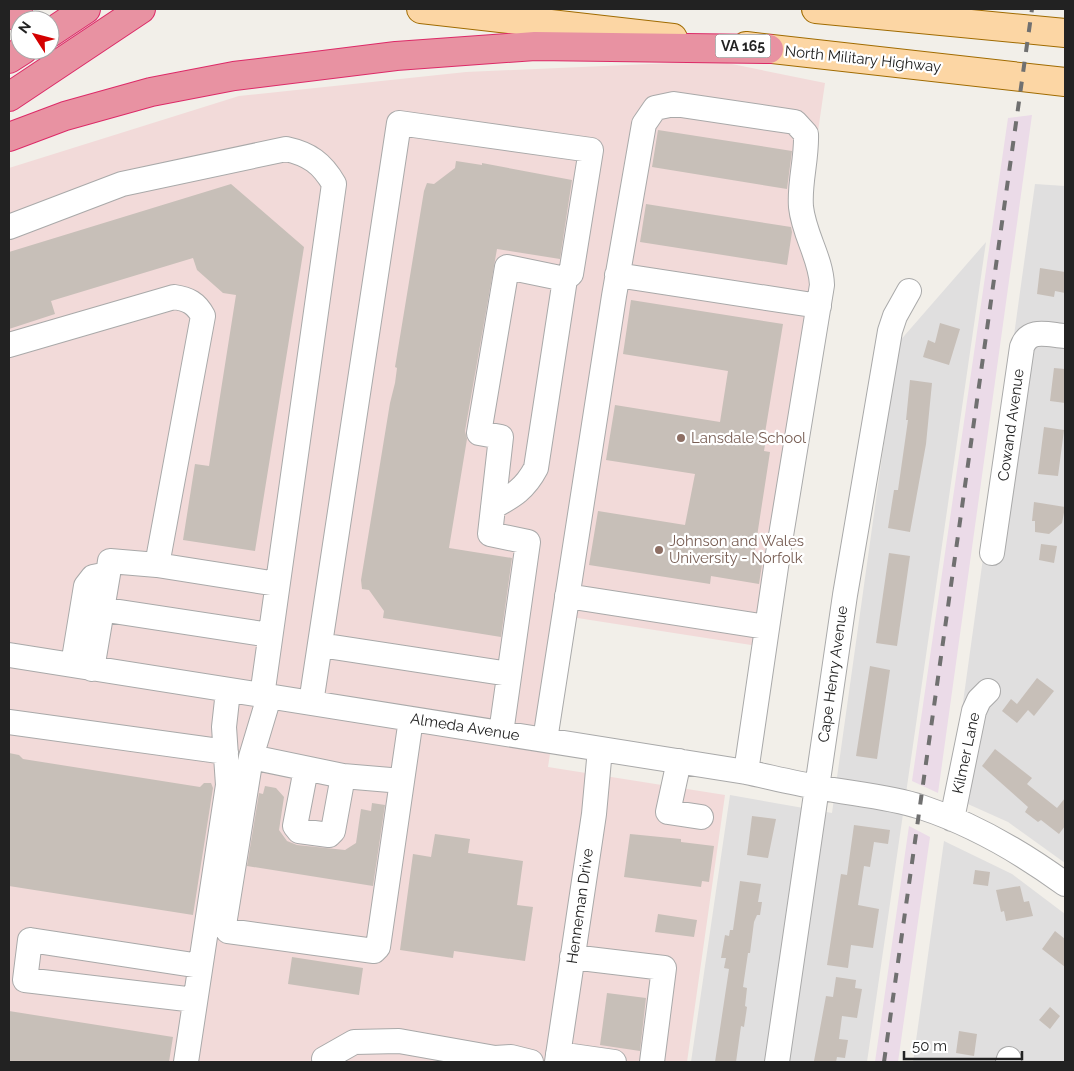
<svg xmlns="http://www.w3.org/2000/svg" width="1074" height="1071" viewBox="0 0 1074 1071" font-family="Raleway,sans-serif">
	<rect width="100%" height="100%" fill="#f2efe9"/>
	<path fill="#e0dfdf" d="M1035,184L1065,186V863L1008,822L950,796Z
		M986,242L867,1062H691L730,795L832,813L898,343Z
		M944,841L1012,874L1065,914V1062H913Z"/>
	<path fill="#f2dad9" d="M717,61L825,83L809,193L828,283L770,648L571,617L548,767L725,795L687,1062H9V168L239,96L466,72Z"/>
	<path fill="#ebdbe8" d="M1032,115L938,793L912,781L1008,118Z
		M909,826L930,837L898,1062H875Z"/>
	<path fill="#c7bfb8" d="M658,130L792,151L787,189L652,167Z
		M456,161L482,165V163L572,180L560,259L497,249L465,431L467,439L449,548L512,558L501,637L383,618L384,611L369,590L362,589L361,580L390,403L395,383L397,368L395,367L424,191L427,183L434,184L455,168Z
		M231,184L304,247L255,551L183,540L195,464L209,466L236,295L223,293L197,270L193,258L51,301L55,314L9,329V252Z
		M646,204L791,227L792,232L787,265L640,242Z
		M1040,268L1065,272V293L1055,291L1054,297L1037,294Z
		M631,300L783,324L764,439H766L764,451L770,452L754,556L763,558L759,584L711,576L710,584L589,565L598,511L685,525L695,474L606,460L615,405L720,422L728,371L623,354Z
		M940,323L960,329L949,365L923,357L928,340L935,343Z
		M1054,368L1065,369V403L1050,401Z
		M910,380L932,383L926,444L910,532L888,528L894,490H898L908,420H906Z
		M1044,427L1064,430L1058,476L1038,474Z
		M1034,502L1065,507L1062,523L1049,534L1035,532V521H1032Z
		M1041,544L1057,546L1054,563L1039,560Z
		M889,553L910,556L897,646L876,643Z
		M870,666L890,670L877,759L856,756Z
		M1037,678L1054,691L1034,716L1028,710L1017,723L1002,711L1011,699L1017,704Z
		M995,749L1032,778L1027,784L1057,808L1065,798V826L1059,834L1041,820L1038,822L1025,812L1028,807L982,766Z
		M9,753L19,755L23,759L200,787L204,783H211L213,788L193,915L9,886Z
		M265,786L276,788L284,797L279,830L287,841L297,845L345,850L356,843L361,809L371,811L372,803L385,805L373,886L247,866L259,793L263,794Z
		M752,816L776,819L768,858L747,855Z
		M854,825L890,830L888,844L874,842L870,867L864,866L858,905L879,909L873,948L851,945L848,968L827,965L841,874L847,875Z
		M435,834L470,839L468,853L523,861L517,905L533,907L525,961L454,951L453,958L400,950L413,854L431,857Z
		M630,834L681,839V842L714,846L709,882L702,881L701,887L624,877Z
		M975,870L990,872L988,886L973,884Z
		M740,881L761,884L758,902H762L760,915H757L754,922L750,953H748L743,987L747,988L745,1006L747,1007L744,1027L741,1026L736,1062H715L729,969L724,968L726,958H721L725,935L729,936L730,930H733Z
		M1020,886L1024,902L1029,901L1033,916L1006,921L1004,911L1001,912L996,890Z
		M658,914L697,920L694,937L655,932Z
		M1055,931L1065,939V967L1042,949Z
		M292,957L363,968L359,995L288,984Z
		M836,977L856,980L855,988L862,989L857,1018L842,1016L839,1039L848,1040L845,1058L837,1057L836,1062L814,1061L826,996L833,997Z
		M607,993L646,998L640,1051L600,1045Z
		M1050,1007L1060,1016L1050,1029L1039,1020Z
		M9,1011L173,1037L169,1062H9Z
		M959,1031L977,1034L974,1056L956,1053Z"/>
	<g fill="none" stroke-linecap="round" stroke-linejoin="round">
		<defs>
			<path id="minor" d="M9,227L122,184L286,149C309,154 322,163 334,184L262,696
				M617,275L819,306
				M9,345L174,297C188,299 196,303 203,316L157,565L110,561L108,574
				M493,507C513,496 525,489 536,468L565,279
				M992,553L1022,347C1029,327 1049,335 1065,336
				M157,565L277,584
				M567,596L767,627
				M87,607L270,635
				M320,645L509,674
				M9,655L746,772C770,777 793,783 817,787C852,794 887,796 921,807C973,824 1021,852 1065,884
				M73,665L86,586L93,577L108,574L92,669
				M269,697L251,757L224,925L228,931L374,951L378,947L411,719
				M311,703L399,123L591,150L571,274L565,279L507,267L479,433L501,437L490,534L528,542L501,733
				M9,722L226,752
				M545,740L614,296L644,124L655,108L674,104L795,122L806,134C807,159 799,183 801,207C804,235 821,258 822,285L777,560L746,772
				M251,757L343,776L333,831L329,835L299,831L295,826L306,769
				M679,761L668,812L701,817
				M343,776L402,781
				M952,819L974,711L979,700L988,691
				M572,957L664,968L652,1062
				M195,1000L25,980L30,940L200,966
				M558,1054L614,1062
				M324,1059L354,1042L399,1041L495,1058
				M186,1062L228,785L224,727L228,691
				M493,1062L495,1058L511,1057L531,1062
				M557,1062L594,814L600,749
				M777,1062L845,595L890,331L895,316L909,291
				M1008,1062L1009,1059"/>
			<path id="major" d="M421,9L673,38
				M816,9L1065,33
				M746,46L1065,82"/>
			<path id="highway" d="M9,15L18,9
				M50,33L86,9
				M9,59L23,50
				M9,97L141,9
				M9,137L65,116L151,92L234,76L396,56L535,46L769,49"/>
		</defs>
		<use href="#minor" stroke="#a9a9a9" stroke-width="26"/>
		<use href="#major" stroke="#a06b00" stroke-width="30"/>
		<use href="#highway" stroke="#dc2a67" stroke-width="30"/>
		<use href="#minor" stroke="#fff" stroke-width="24"/>
		<use href="#major" stroke="#fcd6a4" stroke-width="28"/>
		<use href="#highway" stroke="#e892a2" stroke-width="28"/>
		<path stroke="#707070" stroke-width="4" stroke-dasharray="10 10" stroke-linecap="butt" d="M884,1062L1032,9"/>
	</g>
	<g fill="#8d6e63" stroke="#fff" stroke-width="2">
		<circle cx="681" cy="438" r="5"/>
		<circle cx="659" cy="550" r="5"/>
	</g>
	<g text-anchor="middle" dominant-baseline="central" stroke-width="4.5" stroke-linejoin="round" paint-order="stroke">
		<rect fill="#fff" stroke="#646464" stroke-width="1" x="715.5" y="34.5" width="55" height="23" rx="4"/>
		<g font-size="14" font-weight="bold" fill="#222">
			<text x="743" y="46">VA 165</text>
		</g>
		<g font-size="15" fill="#222" stroke="#fff">
			<text transform="translate(863 59) rotate(6)">North Military Highway</text>
			<text transform="translate(1011 425) rotate(-82)">Cowand Avenue</text>
			<text transform="translate(833 674) rotate(-82)">Cape Henry Avenue</text>
			<text transform="translate(465 727) rotate(9)">Almeda Avenue</text>
			<text transform="translate(966 753) rotate(-78)">Kilmer Lane</text>
			<text transform="translate(580 906) rotate(-82)">Henneman Drive</text>
		</g>
		<g font-size="15" fill="#785e54" stroke="#fff" text-anchor="start">
			<text x="691" y="438">Lansdale School</text>
			<text x="669" y="541">Johnson and Wales<tspan x="669" dy="17">University - Norfolk</tspan></text>
		</g>
	</g>
	<rect width="1074" height="1071" fill="none" stroke="#222222" stroke-width="20"/>
	<g transform="translate(35 35) rotate(306)"><circle r="24" fill="#ffffff" stroke="#a7a7a7"/>
	<path d="M0-4L9 19L0 12L-9 19Z" fill="#d40000"/>
	<text y="-8" font-size="14" font-weight="bold" text-anchor="middle" fill="#222222">N</text>
	</g>
	<path d="M904 1051v8h118v-8" fill="none" stroke="#222222" stroke-width="2.5"/>
	<text x="912" y="1051" font-size="15" fill="#222222" stroke="#ffffff" stroke-width="4" paint-order="stroke">50 m</text>
</svg>
